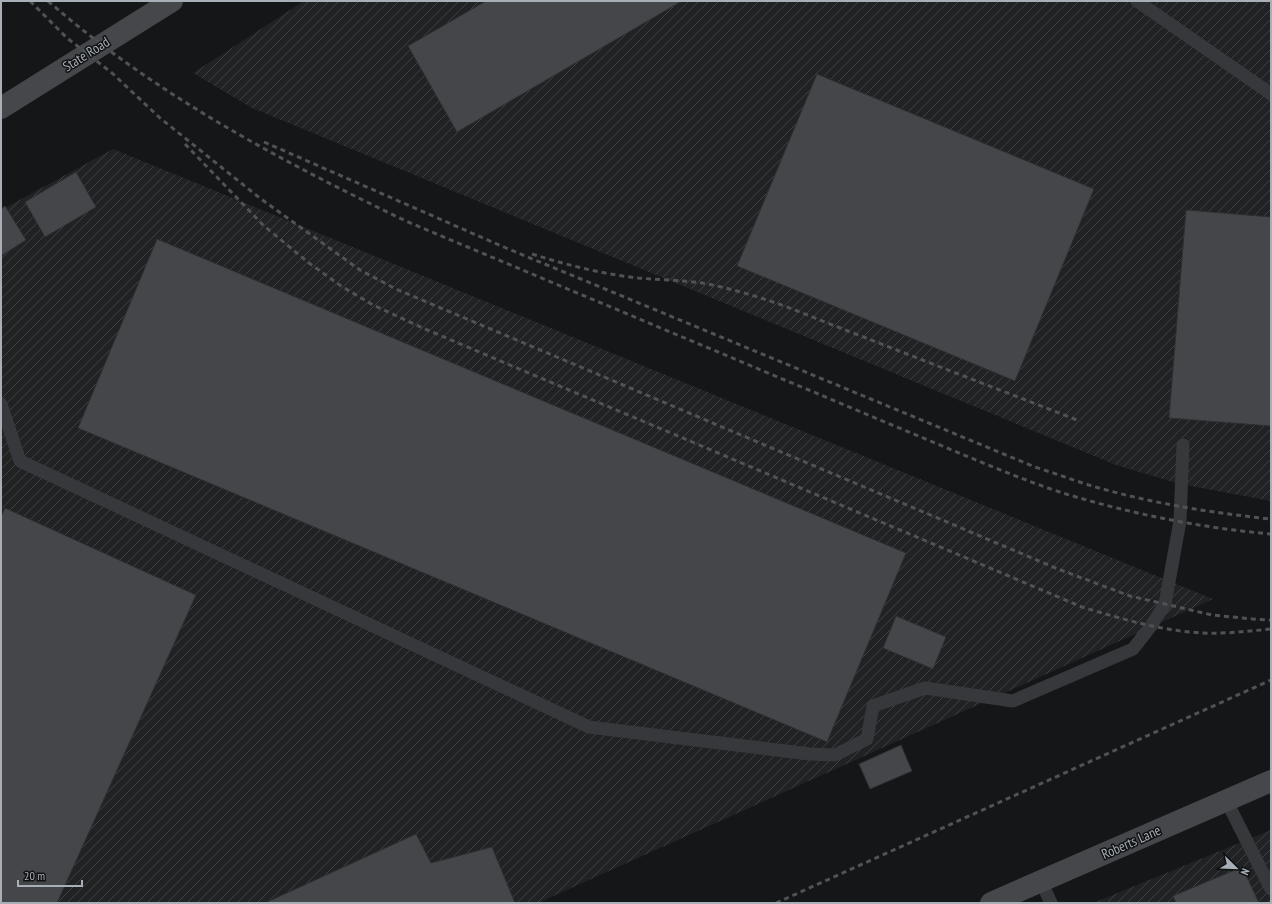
<svg xmlns="http://www.w3.org/2000/svg" width="1272" height="904" viewBox="0 0 1272 904" font-family="'PT Sans Narrow',sans-serif">
	<defs>
		<pattern id="industrial-furrows" width="10" height="10" patternUnits="userSpaceOnUse"><rect width="10" height="10" fill="#212224"/><path d="M-1 1l2-2M0 10L10 0M9 11l2-2" fill="none" stroke="#3e4042"/></pattern>
	</defs>
	<rect width="100%" height="100%" fill="#151617"/>
	<path fill="url(#industrial-furrows)" d="M304,1H1271V501L1180,484L1116,465L252,108L193,73Z
		M113,149L1213,599L538,903H1V210Z
		M1271,830V903H1093Z"/>
	<path fill="#44464a" stroke="#2f3033" d="M486,1H682L457,132L408,46Z
		M817,74L1094,189L1015,381L737,266Z
		M76,172L96,207L45,237L25,202Z
		M5,206L26,240L1,256V209Z
		M1186,210L1271,217V426L1169,418Z
		M157,239L906,553L827,742L78,428Z
		M5,508L196,595L57,903H1V517Z
		M896,616L946,637L933,669L883,648Z
		M901,745L912,771L870,789L859,764Z
		M416,834L431,863L492,847L515,903H265Z
		M1242,867L1259,903H1176L1173,896Z"/>
	<g fill="none" stroke-linecap="round" stroke-linejoin="round">
		<path stroke="#37383c" stroke-width="13" d="M1137,1L1271,94
			M1,404L20,461L589,727L810,754L835,755L867,739L873,706L925,688L1013,701L1133,649L1151,626L1165,604L1180,521L1183,445
			M1226,800L1271,889
			M1041,881L1051,903"/>
		<path stroke="#45474b" stroke-width="22" d="M1,108L172,1
			M991,903L1271,781"/>
		<path stroke="#505256" stroke-width="3" stroke-dasharray="5 4" stroke-linecap="butt" d="M30,1L67,38L112,73L160,118L261,199L360,270L396,289L1058,569L1130,596L1165,604L1212,615L1253,619L1271,620
			M48,1C154,94 281,161 408,222L947,448C986,464 1025,481 1066,494C1132,514 1202,528 1271,534
			M264,142L506,248L1035,467C1057,474 1078,482 1099,488C1156,504 1213,513 1271,519
			M185,144L263,225L309,263L341,286L373,305L425,329L1082,607C1122,619 1162,631 1203,633C1226,634 1248,631 1271,629
			M532,254C567,265 602,274 638,278C661,280 685,280 708,284C746,292 782,304 817,319L1077,420
			M776,903L1271,680"/>
	</g>
	<g text-anchor="middle" dominant-baseline="central" stroke-width="3" stroke-linejoin="round" paint-order="stroke">
		<g font-size="14" fill="#a8afb6" stroke="#101112">
			<text transform="translate(86 54) rotate(-32)">State Road</text>
			<text transform="translate(1131 842) rotate(-24)">Roberts Lane</text>
		</g>
	</g>
	<rect width="1272" height="904" fill="none" stroke="#a8afb6" stroke-width="4"/>
	<g transform="translate(1236 868) rotate(113)" stroke="#101112" stroke-width="3" paint-order="stroke">
	<path d="M0-3L7 15L0 10L-7 15Z" fill="#a8afb6"/>
	<text y="-6" font-size="11" font-weight="bold" text-anchor="middle" fill="#a8afb6">N</text>
	</g>
	<path d="M18 880v6h64v-6" fill="none" stroke="#a8afb6" stroke-width="2"/>
	<text x="24" y="880" font-size="12" fill="#a8afb6" stroke="#101112" stroke-width="3" paint-order="stroke">20 m</text>
</svg>
